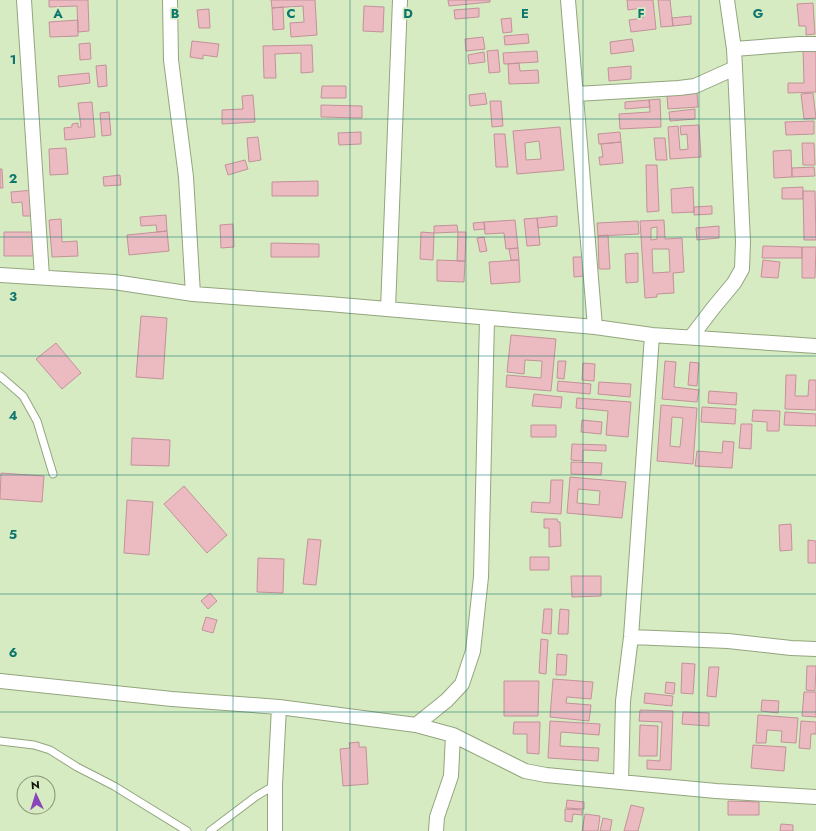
<svg xmlns="http://www.w3.org/2000/svg" width="816" height="831" viewBox="0 0 816 831" font-family="Jost,sans-serif">
	<rect width="100%" height="100%" fill="#d7ebc2"/>
	<path fill="#ecbac1" stroke="#c29299" fill-rule="evenodd" d="M49,0H88L89,31L78,32L77,6L49,7Z
		M271,0H315L317,35L291,37L290,23L304,22L303,6L272,8Z
		M448,0H490V2L449,6Z
		M627,0H653L656,29L631,32L629,20L643,18L642,8L628,10Z
		M658,0H670L673,26L661,27Z
		M813,3L815,34L806,35V26H799L797,4Z
		M364,6L384,7L383,32L363,31Z
		M283,7L284,29L273,30L272,8Z
		M479,8V17L455,19L454,10Z
		M209,9L210,28H199L197,10Z
		M691,16V24L673,26L672,18Z
		M511,18L512,32L503,33L501,19Z
		M78,20V36L50,37L49,22Z
		M528,34L529,43L505,45L504,36Z
		M483,37L485,49L466,51L465,39Z
		M632,39L634,51L611,54L610,42Z
		M192,41L219,44L217,57L203,55V59L190,57Z
		M90,43L91,59L80,60L79,44Z
		M312,45L313,72L301,73V53L275,54L276,78H264L263,46Z
		M803,49H816V92L788,93V83H804Z
		M498,50L500,72L489,73L487,51Z
		M537,51L538,62L504,64L503,53Z
		M484,52L485,62L469,64L468,55Z
		M519,63L520,71L538,70L539,83L509,84L508,64Z
		M106,65L107,86L98,87L96,66Z
		M631,66V79L609,81L608,68Z
		M89,73L90,83L59,87L58,76Z
		M322,86H346V98H321Z
		M485,93L487,104L470,106L469,95Z
		M697,93L698,107L668,109L667,96Z
		M813,93L816,118L804,119L801,94Z
		M253,95L255,122L222,124V110L243,109L242,96Z
		M660,99L661,127L620,129L619,114L650,112L649,100Z
		M649,100L650,107L625,109V102Z
		M490,101H501L503,126L492,127Z
		M92,102L95,137L65,140L64,128L72,127V124L78,123V127H81L78,103Z
		M321,105L362,106V118L321,117Z
		M695,109V119L670,121L669,112Z
		M109,112L111,135L102,136L100,113Z
		M814,121V134L786,135L785,122Z
		M699,125L701,157L670,159L668,127L678,126L680,150L688,149L687,134L681,135L680,126Z
		M560,127L564,170L517,174L513,131ZM539,141L541,159L526,160L525,143Z
		M361,132V144L339,145L338,133Z
		M620,132L621,142L599,144L598,134Z
		M494,134H505L508,167H496Z
		M258,137L261,160L249,162L247,138Z
		M654,138H665L667,160H656Z
		M621,142L623,163L600,165L599,157H603L601,144Z
		M802,143H814L815,165H803Z
		M66,148L68,174L50,175L49,149Z
		M791,150L792,177L774,178L773,151Z
		M245,160L248,169L228,175L225,165Z
		M646,165H657L659,211L647,212Z
		M814,167L815,176L792,177V168Z
		M0,169H2L3,188H0Z
		M120,175L121,185L104,186L103,177Z
		M318,181V196H272V182Z
		M693,187L694,212L672,213L671,189Z
		M803,187V199H782V188Z
		M34,190L36,216H23L22,202L12,203L11,192Z
		M803,191H815L816,240H804Z
		M712,206V214L694,215V207Z
		M166,215L167,231L157,232L156,225L141,226L140,217Z
		M557,216V226L538,228L537,218Z
		M537,218L540,245L527,246L524,219Z
		M61,219L62,242L77,241L78,256L52,257L49,220Z
		M515,220L518,248L506,249L504,233L485,234L484,222Z
		M664,220L665,239L682,238L684,272L673,273L674,293L657,294V297L645,298L640,221ZM657,227V239L651,240V228ZM652,249H669L670,272L653,273Z
		M638,221L639,234L598,236L597,223Z
		M484,222L485,229L474,230L473,223Z
		M233,224L234,247L221,248L220,225Z
		M457,225L458,232L434,233V226Z
		M719,226V238L697,240L696,228Z
		M167,231L169,251L129,255L127,235Z
		M4,232H34V256H4Z
		M421,232L434,233L433,260L420,259Z
		M458,232H466L465,261H457Z
		M608,235L610,269H599L598,236Z
		M484,237L487,251L480,252L477,238Z
		M271,243L319,244V257H271Z
		M763,246L802,247V258H762Z
		M802,247H816L815,278H802Z
		M518,248L519,260H511L509,249Z
		M638,253V282L626,283L625,254Z
		M573,257H583L584,276L574,277Z
		M437,260L465,261L464,282L437,281Z
		M519,260L520,282L491,284L489,262Z
		M763,260L780,262L778,278L761,277Z
		M141,316L167,318L163,379L136,377Z
		M511,335L556,339L551,391L506,387L507,375L541,378L542,361L525,360L524,374L507,372Z
		M56,343L81,373L62,389L36,359Z
		M558,361H566L564,379L557,378Z
		M665,361L676,362L674,387L699,390L697,402L662,399Z
		M690,362L699,363L697,386L688,385Z
		M583,363L595,364L594,381L582,380Z
		M786,375H796L795,396H808L809,380H816V410L785,409Z
		M558,381L591,384L590,394L557,391Z
		M599,382L631,384L630,397L598,394Z
		M709,391L737,393L736,405L708,403Z
		M534,394L562,397L561,408L532,406Z
		M577,398L631,402L628,437L606,435L608,411L576,408Z
		M661,405L697,408L693,464L657,461ZM672,417L683,418L680,447L670,446Z
		M702,407L736,409L735,424L701,422Z
		M753,410L780,411L779,431H767V422L752,421Z
		M785,412L816,414V426L784,425Z
		M582,420L602,422L601,434L581,432Z
		M741,424H752L751,449L739,448Z
		M531,425H556V437H531Z
		M132,438L170,440L169,466L131,465Z
		M723,441L734,442L732,468L695,466L697,451L722,453Z
		M572,444L606,445V451L583,450V461L571,460Z
		M571,462L602,463L601,475L571,474Z
		M1,473L44,476L42,502L0,499Z
		M570,477L626,482L622,518L567,513ZM578,489L600,491L599,505L577,503Z
		M551,480H563L561,514L531,512L532,502L550,503Z
		M184,486L227,535L207,553L164,504Z
		M127,500L153,502L149,555L124,553Z
		M544,519H557L558,522H560L561,546L549,547V528H544Z
		M791,524L792,550L780,551L779,525Z
		M308,539L321,540L316,585L303,584Z
		M808,540L816,541V563H808Z
		M530,557H549V570H530Z
		M258,558L284,559L283,593L257,592Z
		M571,576H601V596L572,597Z
		M210,593L217,601L208,609L201,601Z
		M544,609H552L551,634L542,633Z
		M560,609L569,610L568,634H558Z
		M206,617L217,620L213,633L202,630Z
		M541,639L548,640L546,674L539,673Z
		M557,654L567,655L566,675H556Z
		M682,663L695,664L693,694L681,693Z
		M807,666H816L815,691L806,690Z
		M709,667H719L716,697L707,696Z
		M553,679L593,682L591,699L567,697L566,703L591,705L589,721L550,717Z
		M504,681H539L538,716H504Z
		M666,682L675,683L674,694L665,693Z
		M804,692H816V717L802,716Z
		M645,693L673,696L672,706L644,703Z
		M762,700L779,701L778,713L761,711Z
		M640,710L673,711L671,770L647,769V760L660,761L662,722L639,721Z
		M683,712L709,713V726L682,724Z
		M758,715L798,718L796,743L781,742L782,731L767,730L766,743H756Z
		M550,721L600,724L599,735L561,732L560,746L599,748L598,761L548,758Z
		M801,721L816,722V734H811L810,749L799,748Z
		M514,722H540L539,754L527,753V734H513Z
		M640,725L658,726L657,756H639Z
		M359,742V747H366L368,784L343,786L340,749L350,748L349,743Z
		M753,745L786,747L784,771L751,768Z
		M567,800L584,802V809L566,808Z
		M728,801L759,802V815H728Z
		M631,805L644,808L638,831H624Z
		M565,809L582,810V815L573,814L572,822L565,821Z
		M585,814L600,816L598,831H582Z
		M603,818L612,820L610,831H600Z
		M781,824L793,825V831H780Z"/>
	<g fill="none" stroke-linecap="round" stroke-linejoin="round">
		<defs>
			<path id="lane" d="M0,376L23,396L37,421L53,474
				M0,741L34,745L50,750L77,767L114,786L187,831
				M210,831L255,797L275,785"/>
			<path id="street" d="M24,0L42,277
				M170,0L171,60L186,177L193,294
				M568,0L595,327
				M734,49L799,44H816
				M576,94L679,88L695,86L735,68
				M0,275L114,282L193,294L329,304L595,327L652,335L816,346
				M388,309L400,0
				M691,337L714,307L734,283L742,269L743,242L735,68L734,49L727,0
				M631,637L728,641L791,648L816,649
				M0,681L172,699L279,707L416,725L453,735L525,771L546,775L716,791L816,797
				M416,725L447,700L462,684L473,651L481,577L487,319
				M621,782L623,701L631,637L652,335
				M275,831V785L279,707
				M436,831L437,817L451,776L453,735"/>
		</defs>
		<use href="#lane" stroke="#93a57e" stroke-width="9"/>
		<use href="#street" stroke="#93a57e" stroke-width="16"/>
		<use href="#lane" stroke="#fff" stroke-width="7"/>
		<use href="#street" stroke="#fff" stroke-width="14"/>
	</g>
	<path fill="none" stroke="#0f766e" stroke-width="1" stroke-opacity="0.55" d="M117,0V831M233,0V831M350,0V831M466,0V831M583,0V831M699,0V831M0,119H816M0,237H816M0,356H816M0,475H816M0,594H816M0,712H816"/>
	<g font-size="13" text-anchor="middle" font-weight="bold" fill="#0f766e" stroke="#d7ebc2" stroke-width="3.5" stroke-linejoin="round" paint-order="stroke">
		<text x="58" y="18">A</text>
		<text x="175" y="18">B</text>
		<text x="291" y="18">C</text>
		<text x="408" y="18">D</text>
		<text x="525" y="18">E</text>
		<text x="641" y="18">F</text>
		<text x="758" y="18">G</text>
		<text x="13" y="64">1</text>
		<text x="13" y="183">2</text>
		<text x="13" y="301">3</text>
		<text x="13" y="420">4</text>
		<text x="13" y="539">5</text>
		<text x="13" y="657">6</text>
	</g>
	<g transform="translate(36 795) rotate(356)"><circle r="19" fill="#d7ebc2" stroke="#869476"/>
	<path d="M0-3L7 15L0 10L-7 15Z" fill="#8946ba"/>
	<text y="-6" font-size="11" font-weight="bold" text-anchor="middle" fill="#0c1205">N</text>
	</g>
</svg>
